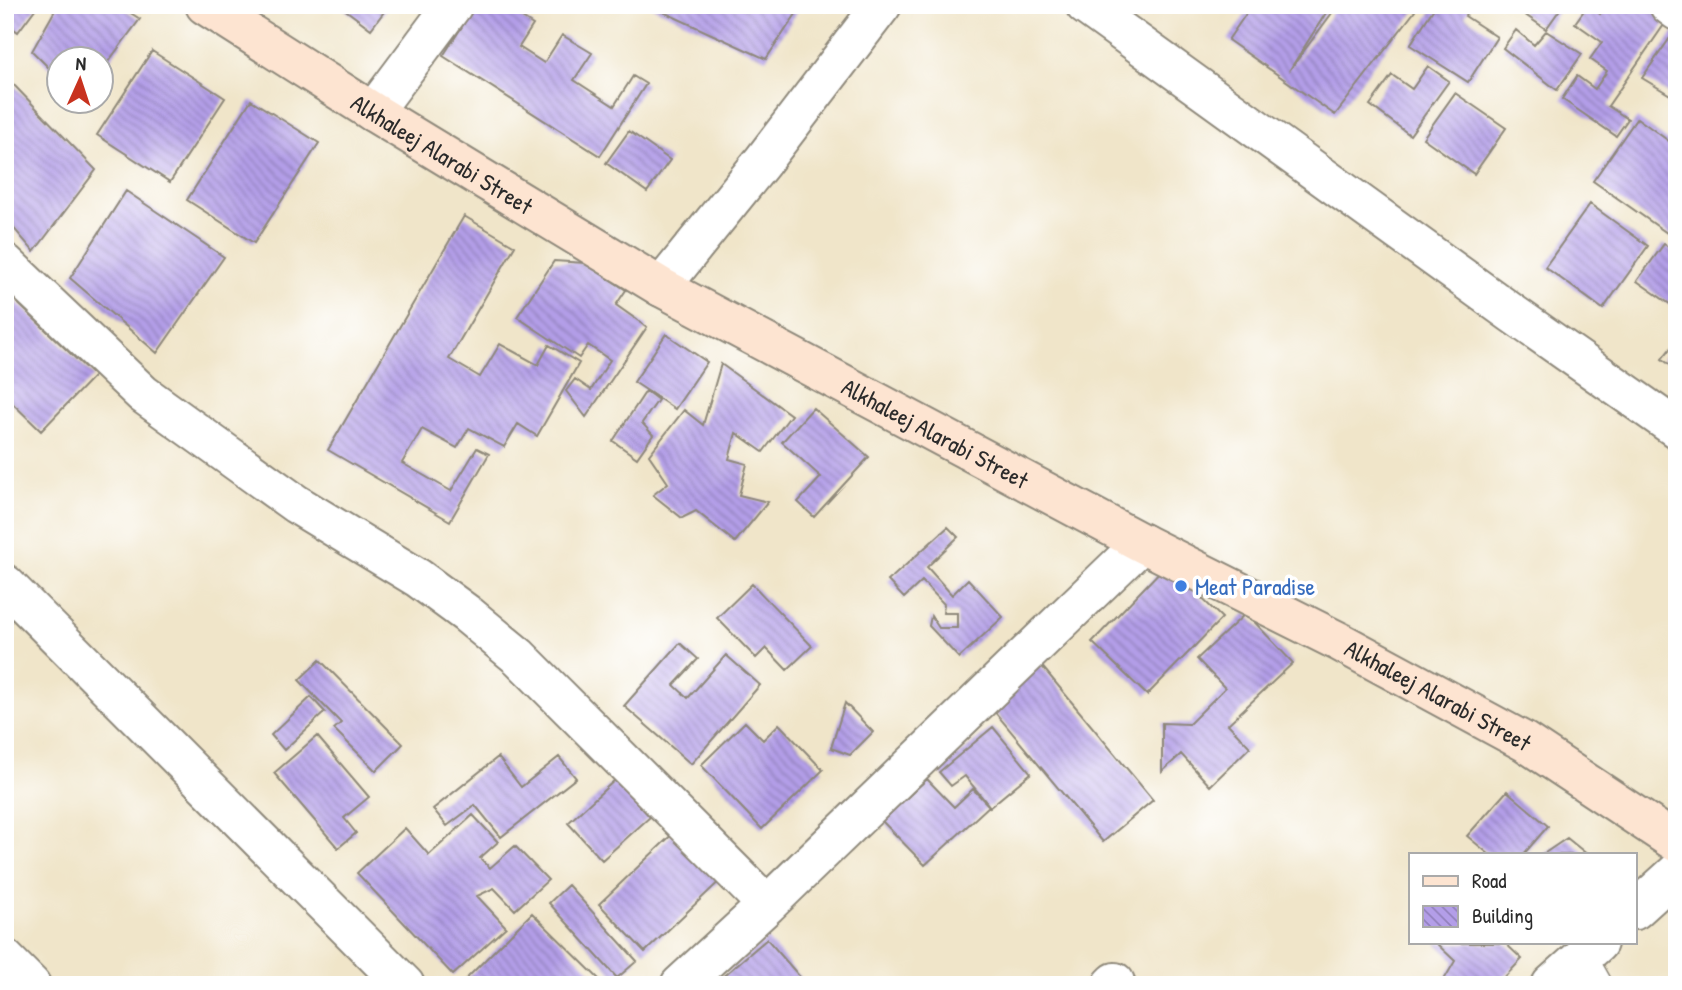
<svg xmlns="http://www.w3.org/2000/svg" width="1682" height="990" viewBox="0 0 1682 990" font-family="'Patrick Hand',sans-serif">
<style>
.building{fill:url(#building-back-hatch)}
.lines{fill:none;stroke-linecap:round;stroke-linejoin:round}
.service-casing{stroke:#8e887a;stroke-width:24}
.minor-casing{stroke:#8e887a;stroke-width:42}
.secondary-casing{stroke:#8e887a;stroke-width:42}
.service{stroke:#fff;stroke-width:21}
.minor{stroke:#fff;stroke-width:38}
.secondary{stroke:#fde4d1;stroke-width:38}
.shop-dot{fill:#3f7fe0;stroke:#fff;stroke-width:2.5}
.labels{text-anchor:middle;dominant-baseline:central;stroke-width:7;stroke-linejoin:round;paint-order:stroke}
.street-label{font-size:24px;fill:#2b2b2b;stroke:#fff}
.shop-label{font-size:24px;fill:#366cbe;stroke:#fff;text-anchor:start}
</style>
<defs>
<pattern id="building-back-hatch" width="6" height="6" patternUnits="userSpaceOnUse" patternTransform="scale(1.75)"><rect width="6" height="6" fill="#b39ee8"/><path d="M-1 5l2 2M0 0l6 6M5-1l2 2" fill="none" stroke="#9281bc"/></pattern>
</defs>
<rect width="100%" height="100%" fill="#fff"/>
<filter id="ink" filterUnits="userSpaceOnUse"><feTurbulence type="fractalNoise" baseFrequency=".0143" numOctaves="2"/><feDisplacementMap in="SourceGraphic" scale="14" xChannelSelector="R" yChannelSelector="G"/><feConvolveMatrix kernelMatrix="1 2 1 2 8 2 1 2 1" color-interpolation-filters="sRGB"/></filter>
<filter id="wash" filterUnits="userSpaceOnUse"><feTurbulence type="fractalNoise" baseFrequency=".00686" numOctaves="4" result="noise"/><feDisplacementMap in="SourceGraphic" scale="28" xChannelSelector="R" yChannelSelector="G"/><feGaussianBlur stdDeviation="1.57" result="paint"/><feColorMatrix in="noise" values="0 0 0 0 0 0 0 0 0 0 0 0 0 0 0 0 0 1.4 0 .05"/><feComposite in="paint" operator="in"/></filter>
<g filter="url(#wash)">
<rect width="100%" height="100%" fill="#f0e5c9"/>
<g id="blocks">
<path class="building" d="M 5,5 L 38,5 L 18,32 L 5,22 Z
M 58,5 L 118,5 L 140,19 L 102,70 L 102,60 L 60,60 L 60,79 L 32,51 Z
M 339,5 L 389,5 L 371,29 Z
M 476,5 L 502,5 L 533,25 L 519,47 L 544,63 L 562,35 L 592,53 L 574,80 L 614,106 L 633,76 L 646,84 L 600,156 L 443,56 Z
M 648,5 L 802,5 L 766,59 Z
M 1252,5 L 1331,5 L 1289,71 L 1338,5 L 1407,5 L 1415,11 L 1335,115 L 1228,40 Z
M 1436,5 L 1472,5 L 1465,16 L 1497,37 L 1468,82 L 1410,45 Z
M 1526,5 L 1563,5 L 1546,29 L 1521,12 Z
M 1588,5 L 1600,14 L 1606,5 L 1648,5 L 1668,19 L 1608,106 L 1628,119 L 1616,136 L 1562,99 L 1577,76 L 1595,89 L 1607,71 L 1590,59 L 1602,42 L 1575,23 Z
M 1677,28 L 1677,99 L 1642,78 Z
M 1516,30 L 1534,45 L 1546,31 L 1582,54 L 1557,90 L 1503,48 Z
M 152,51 L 225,98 L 170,182 L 97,135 Z
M 1428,66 L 1449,81 L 1410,135 L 1370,105 L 1392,75 L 1412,89 Z
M 11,82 L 96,170 L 34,252 L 5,218 L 5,90 Z
M 1455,93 L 1506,128 L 1474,174 L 1423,138 Z
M 251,100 L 319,143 L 254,243 L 187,200 Z
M 1637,118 L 1677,147 L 1677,240 L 1593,181 Z
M 629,131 L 670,160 L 647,192 L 606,163 Z
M 126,191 L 224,257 L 157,353 L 70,278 Z
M 1590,204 L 1648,246 L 1603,309 L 1545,267 Z
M 464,216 L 515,246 L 449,359 L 480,377 L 500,344 L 538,365 L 549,345 L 579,363 L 537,436 L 518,424 L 504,447 L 469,428 L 457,448 L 422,429 L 402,463 L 451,491 L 477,448 L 489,454 L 450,521 L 328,450 Z
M 1664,244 L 1677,253 L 1677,309 L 1637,281 Z
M 554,261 L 585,263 L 626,290 L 616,305 L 647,327 L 586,417 L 566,391 L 575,379 L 591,390 L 610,360 L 588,345 L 579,358 L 517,317 Z
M 5,291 L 94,376 L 41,431 L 5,396 Z
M 666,334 L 707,362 L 675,409 L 634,382 Z
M 1677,340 L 1677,370 L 1662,359 Z
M 721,364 L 791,415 L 763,452 L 736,433 L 729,459 L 747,464 L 739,495 L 768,502 L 735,542 L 696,511 L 682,518 L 653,495 L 668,483 L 649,455 L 684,410 L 703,425 Z
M 646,391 L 658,400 L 642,423 L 653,435 L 637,458 L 613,441 Z
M 813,408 L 869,457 L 814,517 L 798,502 L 821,477 L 782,442 Z
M 948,527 L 958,537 L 927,567 L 952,595 L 968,579 L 1003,617 L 959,658 L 929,626 L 931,616 L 939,628 L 957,628 L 957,613 L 943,613 L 944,604 L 922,581 L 904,598 L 888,581 Z
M 1167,564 L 1222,618 L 1147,695 L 1092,642 Z
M 752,584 L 812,646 L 787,670 L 766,648 L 756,658 L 717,618 Z
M 1246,613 L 1293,663 L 1228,724 L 1250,747 L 1210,786 L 1181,754 L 1162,772 L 1162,723 L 1189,724 L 1225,688 L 1197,659 Z
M 680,643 L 698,659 L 674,685 L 688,698 L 726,655 L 760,685 L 691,764 L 624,706 Z
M 320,660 L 403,744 L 376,771 L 334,729 L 341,723 L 299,680 Z
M 1040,664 L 1153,800 L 1103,842 L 989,705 Z
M 311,697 L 325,712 L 284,750 L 271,735 Z
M 845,703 L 873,732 L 850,755 L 831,748 Z
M 745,722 L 763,740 L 779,724 L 823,770 L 762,829 L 701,765 Z
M 993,727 L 1031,773 L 990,807 L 965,776 L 951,786 L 939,772 Z
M 317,736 L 369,797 L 344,818 L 356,833 L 338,848 L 274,773 Z
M 498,757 L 521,787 L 559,757 L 576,778 L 501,837 L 475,805 L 447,826 L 433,809 Z
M 616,779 L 650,817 L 602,860 L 568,823 Z
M 927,779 L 954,807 L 973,789 L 989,806 L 925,865 L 882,821 Z
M 1507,791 L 1548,826 L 1523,855 L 1490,855 L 1467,836 Z
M 473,815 L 498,842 L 480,858 L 490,868 L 515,846 L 548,880 L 515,910 L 494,888 L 477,896 L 506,927 L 453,975 L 357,873 L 405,828 L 429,855 Z
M 682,825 L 728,873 L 645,952 L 599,904 Z
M 1567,838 L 1588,855 L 1542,855 Z
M 568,885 L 637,961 L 617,978 L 549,903 Z
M 532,913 L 605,985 L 472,985 L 466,979 Z
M 767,939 L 807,985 L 713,985 Z
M 1436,943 L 1505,943 L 1522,959 L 1497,985 L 1441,985 L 1455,961 Z"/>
</g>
</g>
<g filter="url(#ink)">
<use href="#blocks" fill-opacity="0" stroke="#8e887a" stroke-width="2"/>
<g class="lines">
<defs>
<path id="service" d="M 1585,955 L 1602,985"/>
<path id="minor" d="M 1085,5 L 1513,314 L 1677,429
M 1669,5 L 1677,11
M 373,112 L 453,5
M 5,263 L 143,394 L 296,504 L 418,578 L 467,614 L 519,657 L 767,905
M 661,287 L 762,162 L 882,5
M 5,584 L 405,985
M 1635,910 L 1677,872
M 5,959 L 31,985
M 680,985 L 767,905 L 1142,543
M 1112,985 L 1115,982
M 1551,985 L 1598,943"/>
<g id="secondary">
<path id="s1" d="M 205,5 L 373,112 L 661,287 L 1142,543 L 1340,642 L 1525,742 L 1677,843"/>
</g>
</defs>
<use href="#service" class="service-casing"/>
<use href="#minor" class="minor-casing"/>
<use href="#secondary" class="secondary-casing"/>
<use href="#service" class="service"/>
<use href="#minor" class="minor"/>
<use href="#secondary" class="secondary"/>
</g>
</g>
<circle class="shop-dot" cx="1181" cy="586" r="7"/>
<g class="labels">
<g class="street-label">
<text stroke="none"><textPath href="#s1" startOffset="280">Alkhaleej Alarabi Street</textPath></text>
<text stroke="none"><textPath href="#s1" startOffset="847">Alkhaleej Alarabi Street</textPath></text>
<text stroke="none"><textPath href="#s1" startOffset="1414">Alkhaleej Alarabi Street</textPath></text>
</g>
<g class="shop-label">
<text x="1195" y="586">Meat Paradise</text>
</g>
</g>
<rect width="1682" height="990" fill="none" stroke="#fff" stroke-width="28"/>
<rect x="1409" y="853" width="228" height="91" fill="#ffffff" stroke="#aaaaaa" stroke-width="2"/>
<rect x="1423" y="876" width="35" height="10" fill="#fde4d1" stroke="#aaaaaa" stroke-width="2"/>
<text x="1472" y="888" font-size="21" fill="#2b2b2b">Road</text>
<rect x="1423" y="906" width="35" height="21" fill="url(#building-back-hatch)" stroke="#aaaaaa" stroke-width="2"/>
<text x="1472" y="923" font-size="21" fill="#2b2b2b">Building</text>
<g transform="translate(80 80) rotate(3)"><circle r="33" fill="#ffffff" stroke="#aaaaaa" stroke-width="2"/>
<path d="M0-5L12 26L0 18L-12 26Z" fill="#c8321e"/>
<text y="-10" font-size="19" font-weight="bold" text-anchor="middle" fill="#2b2b2b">N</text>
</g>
</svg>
